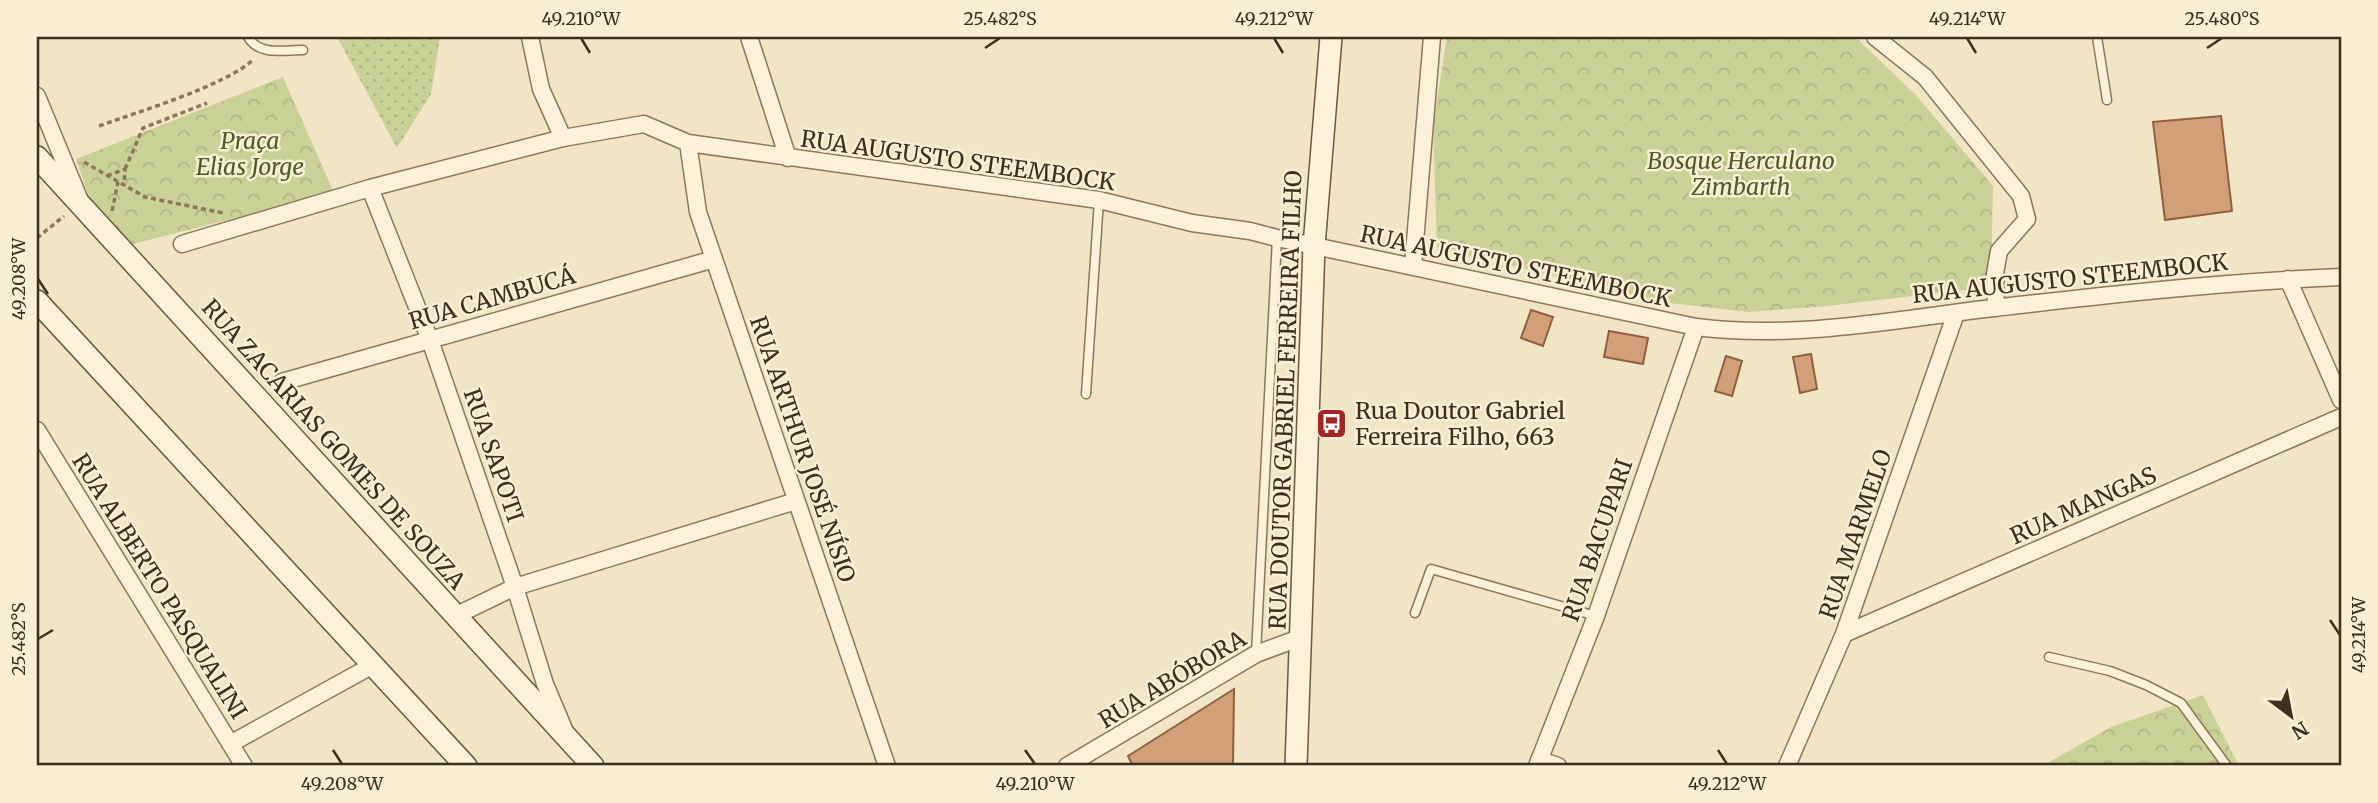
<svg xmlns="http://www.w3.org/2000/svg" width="2378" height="803" viewBox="0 0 2378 803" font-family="Merriweather,serif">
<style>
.grass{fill:url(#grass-dots)}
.forest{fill:url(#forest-crowns)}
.building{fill:#d39f78;stroke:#905f3d;stroke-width:2}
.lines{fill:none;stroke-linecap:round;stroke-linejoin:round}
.service-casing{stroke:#8f7659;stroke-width:11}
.minor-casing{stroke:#8f7659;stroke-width:19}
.secondary-casing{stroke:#71573c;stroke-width:24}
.path{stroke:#8f7659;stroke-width:3.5;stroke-dasharray:5 3.5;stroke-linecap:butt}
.service{stroke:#fbf2d9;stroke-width:8}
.minor{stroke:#fbf2d9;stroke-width:16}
.secondary{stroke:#fbf2d9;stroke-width:21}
.ticks{fill:none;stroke:#3e2e1e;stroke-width:2.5}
.labels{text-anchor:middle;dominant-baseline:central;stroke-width:5;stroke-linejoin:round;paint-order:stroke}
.park-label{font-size:23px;font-style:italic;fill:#4d5c23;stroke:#f8efd5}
.street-label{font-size:23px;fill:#3e2e1e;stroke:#f8efd5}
.poi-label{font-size:23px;fill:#3e2e1e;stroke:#f8efd5;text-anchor:start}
.neatline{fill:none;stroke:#3e2e1e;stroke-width:2.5}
.ticks-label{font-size:18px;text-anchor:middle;fill:#3e2e1e}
</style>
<defs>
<pattern id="grass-dots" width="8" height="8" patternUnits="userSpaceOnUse" patternTransform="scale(1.75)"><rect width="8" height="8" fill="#cad197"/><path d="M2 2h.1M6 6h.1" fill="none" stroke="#afb482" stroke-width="1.8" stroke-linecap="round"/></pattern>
<pattern id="forest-crowns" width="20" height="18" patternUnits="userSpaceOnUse" patternTransform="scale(1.75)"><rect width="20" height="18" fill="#cad197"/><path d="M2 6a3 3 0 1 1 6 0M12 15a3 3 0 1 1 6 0" fill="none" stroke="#afb482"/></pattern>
</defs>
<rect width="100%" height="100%" fill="#f2e5c5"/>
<path class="grass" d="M 337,37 L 440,37 L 431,94 L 397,148 Z"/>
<path class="forest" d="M 1447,37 L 1855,37 L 1915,94 L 1993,186 L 1991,287 L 1827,306 L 1749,312 L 1669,303 L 1437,248 L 1433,126 Z
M 283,77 L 334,193 L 133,244 L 92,205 L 76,159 Z
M 2203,695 L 2239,766 L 2042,766 L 2111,727 Z"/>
<path class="building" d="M 2221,116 L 2232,211 L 2165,220 L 2153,122 Z
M 1531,310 L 1553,317 L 1543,346 L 1521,338 Z
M 1609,331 L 1648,338 L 1643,364 L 1604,357 Z
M 1811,354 L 1817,389 L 1800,393 L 1793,357 Z
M 1726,356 L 1742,361 L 1732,396 L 1715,391 Z
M 1234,689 L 1233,766 L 1133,766 L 1128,756 Z"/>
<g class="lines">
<defs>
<path id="service" d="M 248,37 C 259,56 284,50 303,50
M 2097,37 L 2107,100
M 1086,394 L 1099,200
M 1415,613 L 1431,569 L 1596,616
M 1256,654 L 1277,238
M 2049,657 L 2110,671 L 2146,685 L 2181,703 L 2227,766"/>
<path id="minor" d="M 530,37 L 541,89 L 563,138
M 749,37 L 788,158
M 1875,37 L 1925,77 L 2021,196 L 2027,219 L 1999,251 L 1995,274 L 1996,308
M 37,96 L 79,198
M 688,143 L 698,212 L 887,766
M 370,188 L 430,340 L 515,587 L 545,684 L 564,729
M 182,244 L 370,188 L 563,138 L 644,124 L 688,143 L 1099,200 L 1192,223 L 1250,231 L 1277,238 L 1696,327 C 1789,339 1883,322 1976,310 C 2097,296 2219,282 2341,277
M 1413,266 L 1432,37
M 2288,279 L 2341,400
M 282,382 L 714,259
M 37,430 L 244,766
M 455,616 L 515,587 L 796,501
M 1844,634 L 2341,417
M 230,744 L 373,665
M 1539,760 L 1558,766
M 1067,766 L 1256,654 L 1302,637
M 1537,766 L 1596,616 L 1696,327
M 1787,766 L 1844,634 L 1956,313"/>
<path id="secondary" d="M 37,157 L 593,766
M 37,301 L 466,766
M 1296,766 L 1314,246 L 1331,37"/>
</defs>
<use href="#service" class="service-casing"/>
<use href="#minor" class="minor-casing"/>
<use href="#secondary" class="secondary-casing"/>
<path class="path" d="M 99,126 C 140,111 225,86 254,59
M 84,162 L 145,197 L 223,213
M 125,169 L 143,128 L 207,103
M 107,176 L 125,169 L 124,186
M 112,211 L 118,182
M 37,238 L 64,216"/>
<use href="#service" class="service"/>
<use href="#minor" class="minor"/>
<use href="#secondary" class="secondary"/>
</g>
<path class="ticks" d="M 581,38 L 590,53M 1274,38 L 1283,53M 1967,38 L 1976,53M 985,48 L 1000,38M 2207,48 L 2222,38M 38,279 L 48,294M 2330,620 L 2340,635M 38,639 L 53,630M 333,750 L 342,764M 1025,750 L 1035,764M 1718,750 L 1727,764"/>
<defs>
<symbol id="bus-square" viewBox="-11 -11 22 22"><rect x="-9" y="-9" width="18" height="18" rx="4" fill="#a32524" stroke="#f8efd5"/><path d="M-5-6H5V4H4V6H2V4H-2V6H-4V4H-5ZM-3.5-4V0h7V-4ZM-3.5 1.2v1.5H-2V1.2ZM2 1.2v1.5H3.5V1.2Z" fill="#fff"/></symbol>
</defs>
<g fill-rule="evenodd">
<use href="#bus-square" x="1314" y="406" width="35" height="35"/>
</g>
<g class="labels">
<g class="park-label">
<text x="250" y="140">Praça<tspan x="250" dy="26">Elias Jorge</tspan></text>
<text x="1741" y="160">Bosque Herculano<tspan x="1741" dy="26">Zimbarth</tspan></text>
</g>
<g class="street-label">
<text transform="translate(958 160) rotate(8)">RUA AUGUSTO STEEMBOCK</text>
<text transform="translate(1516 266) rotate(12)">RUA AUGUSTO STEEMBOCK</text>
<text transform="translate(2070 278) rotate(-6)">RUA AUGUSTO STEEMBOCK</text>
<text transform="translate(492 298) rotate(-16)">RUA CAMBUCÁ</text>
<text transform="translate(1285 400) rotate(-88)">RUA DOUTOR GABRIEL FERREIRA FILHO</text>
<text transform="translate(334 444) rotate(48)">RUA ZACARIAS GOMES DE SOUZA</text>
<text transform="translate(803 449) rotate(71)">RUA ARTHUR JOSÉ NÍSIO</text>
<text transform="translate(494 455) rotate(71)">RUA SAPOTI</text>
<text transform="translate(2083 505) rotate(-24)">RUA MANGAS</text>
<text transform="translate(1855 534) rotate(-71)">RUA MARMELO</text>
<text transform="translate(1597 540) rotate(-71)">RUA BACUPARI</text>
<text transform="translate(160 586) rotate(58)">RUA ALBERTO PASQUALINI</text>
<text transform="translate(1172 679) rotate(-31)">RUA ABÓBORA</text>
</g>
<g class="poi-label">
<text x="1355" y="410">Rua Doutor Gabriel<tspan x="1355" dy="26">Ferreira Filho, 663</tspan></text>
</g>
</g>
<rect width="2378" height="803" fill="none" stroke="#f8efd5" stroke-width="77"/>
<g transform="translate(2291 716) rotate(148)" stroke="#f8efd5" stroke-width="5" paint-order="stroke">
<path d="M0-5L12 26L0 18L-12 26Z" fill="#3e2e1e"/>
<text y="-10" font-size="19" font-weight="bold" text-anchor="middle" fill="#3e2e1e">N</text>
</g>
<rect x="38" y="38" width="2302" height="726" class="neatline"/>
<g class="ticks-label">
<text x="581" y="25">49.210°W</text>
<text x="1000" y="25">25.482°S</text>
<text x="1274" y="25">49.212°W</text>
<text x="1967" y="25">49.214°W</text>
<text x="2222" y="25">25.480°S</text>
<text transform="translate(19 279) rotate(-90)" y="6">49.208°W</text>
<text transform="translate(2359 635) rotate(-90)" y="6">49.214°W</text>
<text transform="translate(19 639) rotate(-90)" y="6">25.482°S</text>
<text x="342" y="790">49.208°W</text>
<text x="1035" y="790">49.210°W</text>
<text x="1727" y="790">49.212°W</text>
</g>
</svg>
